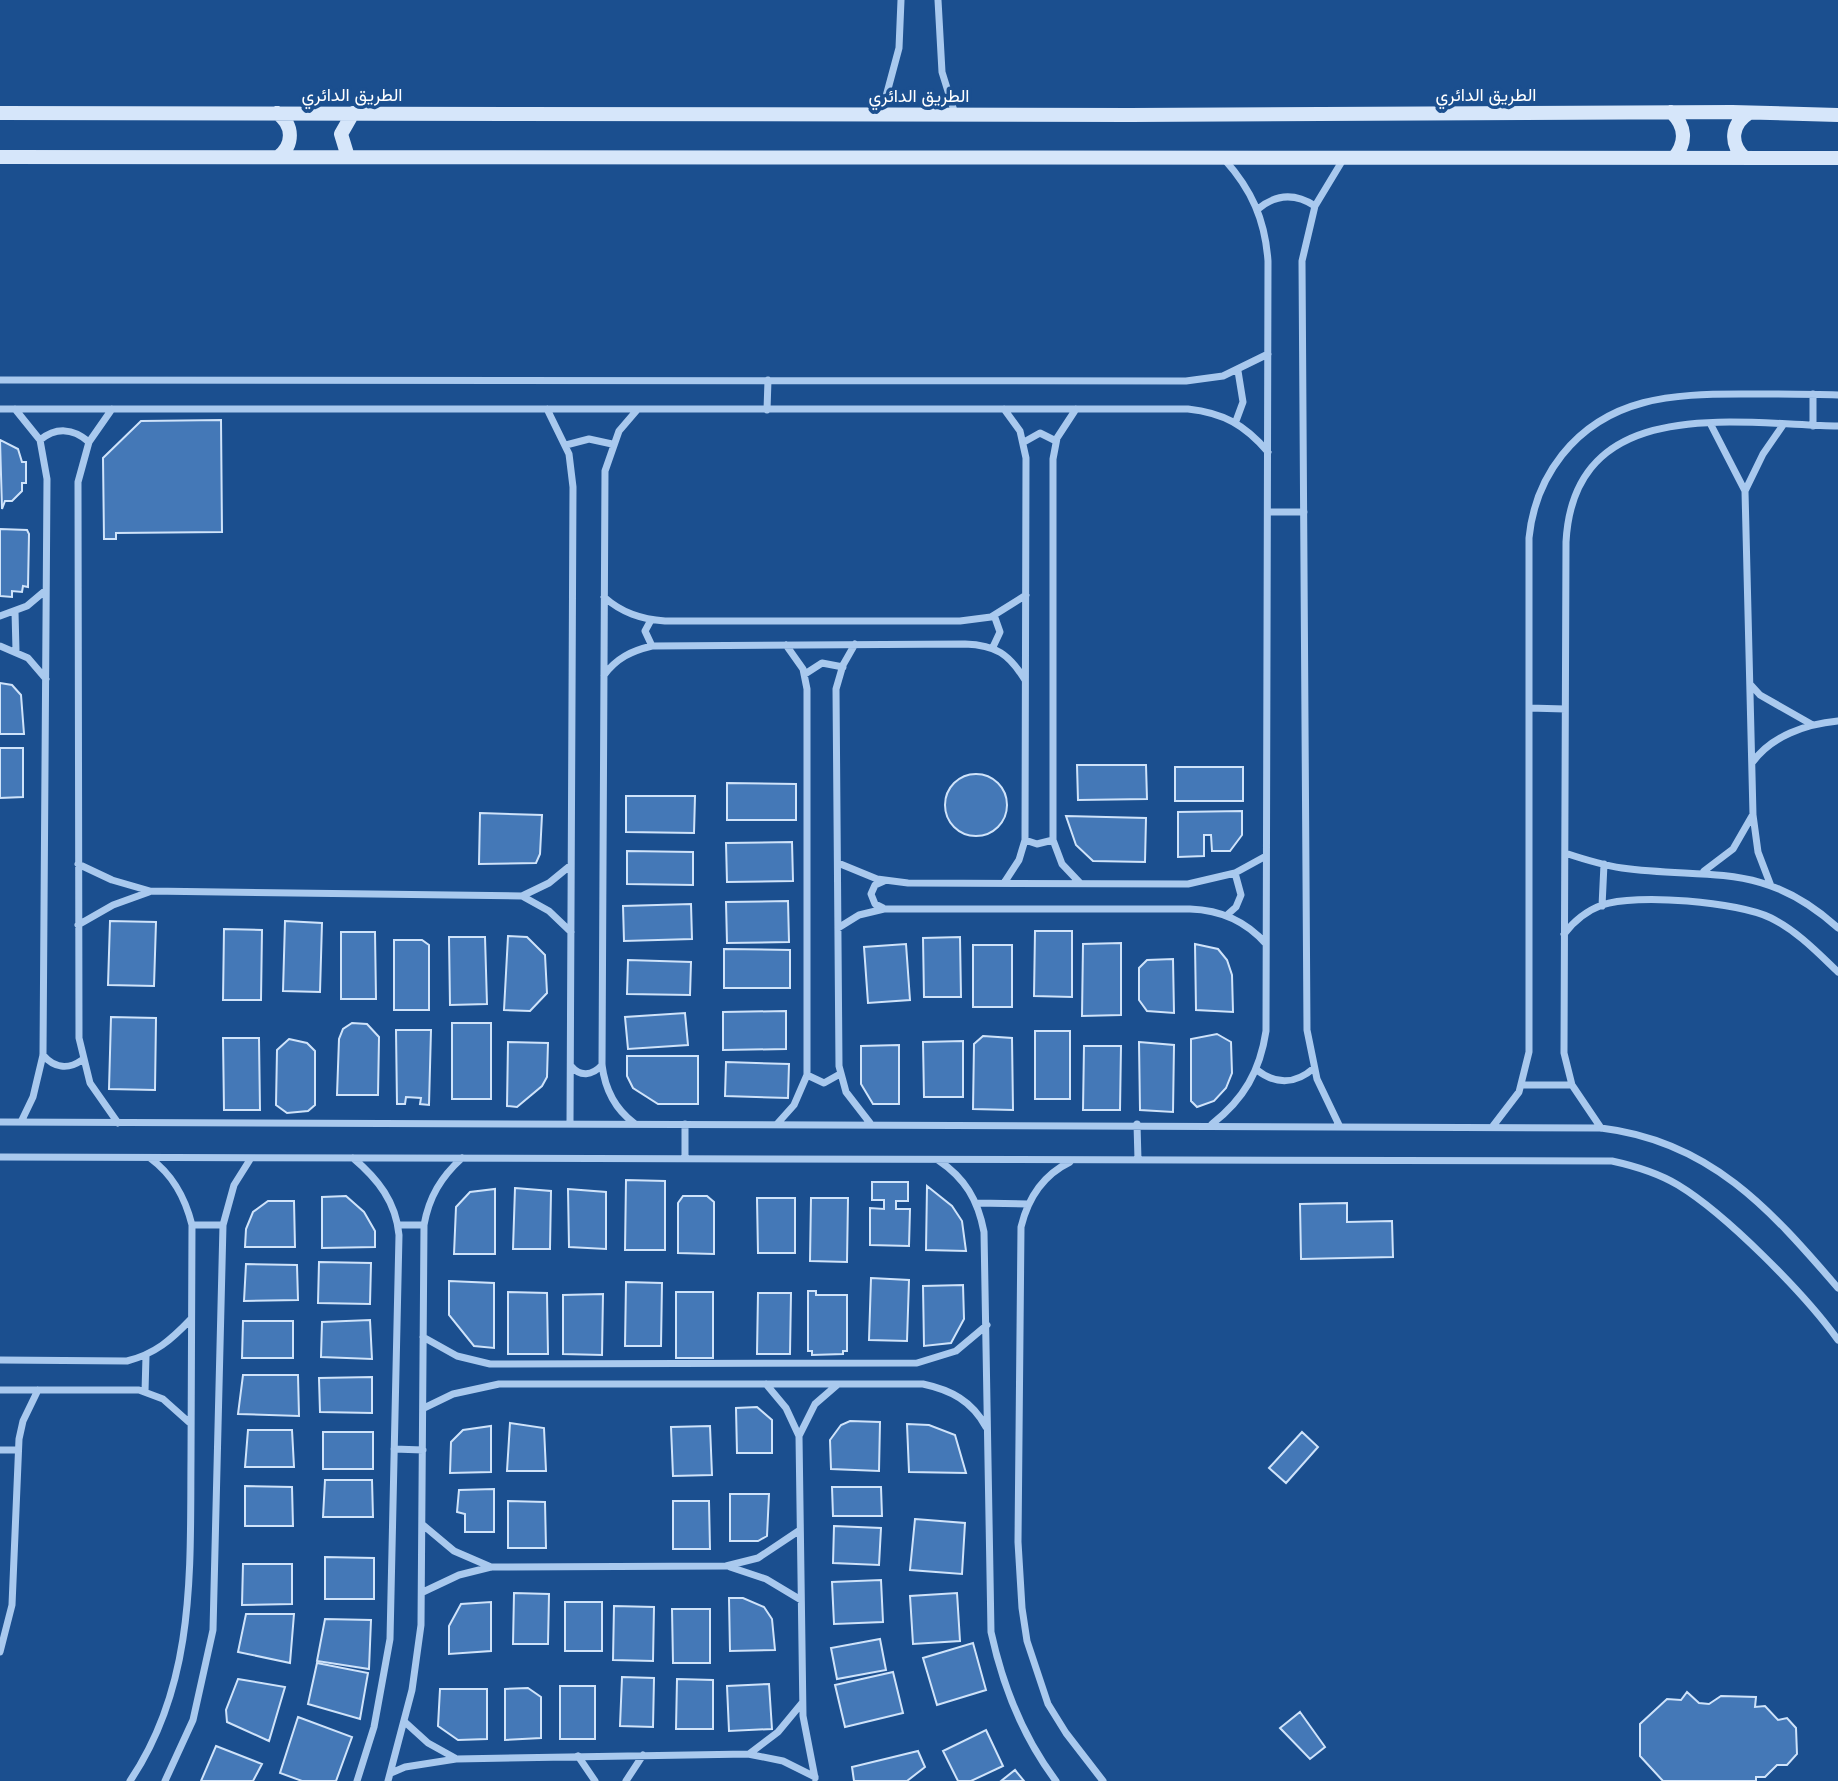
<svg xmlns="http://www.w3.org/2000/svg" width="1838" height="1781" viewBox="0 0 1838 1781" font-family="Poppins,Vazirmatn,sans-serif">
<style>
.building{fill:#4478b7;stroke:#cfe3fa;stroke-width:2}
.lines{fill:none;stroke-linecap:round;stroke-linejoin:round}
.minor{stroke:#a9c9ee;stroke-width:7}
.secondary{stroke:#d6e6fa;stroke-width:14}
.labels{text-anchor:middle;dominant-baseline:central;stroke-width:7;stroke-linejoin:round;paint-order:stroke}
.street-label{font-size:18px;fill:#fff;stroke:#1b4f8f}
</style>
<rect width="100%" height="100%" fill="#1b4f8f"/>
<path class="building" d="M 221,420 L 222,532 L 116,533 L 116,539 L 104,539 L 103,458 L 141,421 Z
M 0,440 L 18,449 L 22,462 L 26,462 L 26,483 L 22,483 L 22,491 L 12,501 L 5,501 L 2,509 Z
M 0,529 L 27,530 L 29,534 L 28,587 L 23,586 L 22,592 L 12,591 L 12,597 L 0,596 Z
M 0,683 L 12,685 L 21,695 L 24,734 L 0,734 Z
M 0,748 L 23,748 L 23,797 L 0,798 Z
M 1077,765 L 1146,765 L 1147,799 L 1078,800 Z
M 1175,767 L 1243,767 L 1243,801 L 1175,801 Z
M945 805a31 31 0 1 1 62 0a31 31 0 1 1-62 0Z
M 727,783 L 796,784 L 796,820 L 727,820 Z
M 626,796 L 695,796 L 694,833 L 626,832 Z
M 1242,811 L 1242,835 L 1230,851 L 1212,851 L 1211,835 L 1204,835 L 1204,856 L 1178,857 L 1178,812 Z
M 480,813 L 542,815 L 540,854 L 536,863 L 479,864 Z
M 1066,816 L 1146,818 L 1145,862 L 1093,861 L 1076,845 Z
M 792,842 L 793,881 L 727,882 L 726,843 Z
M 627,851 L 693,852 L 693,885 L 627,884 Z
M 788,901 L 789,942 L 727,943 L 726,902 Z
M 691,904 L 692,939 L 624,941 L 623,906 Z
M 110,921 L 156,922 L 154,986 L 108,985 Z
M 285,921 L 322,923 L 320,992 L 283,991 Z
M 224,929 L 262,930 L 261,1000 L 223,1000 Z
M 1035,931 L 1072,931 L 1072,997 L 1034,996 Z
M 341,932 L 375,932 L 376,999 L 341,999 Z
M 508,936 L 527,937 L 545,955 L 547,993 L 530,1011 L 504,1010 Z
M 449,937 L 485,937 L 487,1004 L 450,1005 Z
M 960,937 L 961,997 L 924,997 L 923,938 Z
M 394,940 L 422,940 L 429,945 L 429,1010 L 394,1010 Z
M 1121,943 L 1121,1015 L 1082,1016 L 1083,944 Z
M 906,944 L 910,1000 L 868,1003 L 864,947 Z
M 1195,944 L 1218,949 L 1227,960 L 1232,975 L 1233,1012 L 1196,1010 Z
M 973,945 L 1012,945 L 1012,1007 L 973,1007 Z
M 724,949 L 790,950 L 790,988 L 724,988 Z
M 1173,959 L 1174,1013 L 1147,1011 L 1139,1000 L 1139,968 L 1147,960 Z
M 628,960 L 691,962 L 690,995 L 627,994 Z
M 786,1011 L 786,1049 L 723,1050 L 723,1012 Z
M 685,1013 L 688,1045 L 628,1049 L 625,1017 Z
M 111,1017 L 156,1018 L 155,1090 L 109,1089 Z
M 352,1023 L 367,1024 L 379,1037 L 378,1095 L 337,1095 L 339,1039 L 343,1029 Z
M 452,1023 L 491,1023 L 491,1099 L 452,1099 Z
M 396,1030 L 431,1030 L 429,1105 L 420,1104 L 421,1098 L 406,1097 L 405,1104 L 397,1104 Z
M 1035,1031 L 1070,1031 L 1070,1099 L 1035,1099 Z
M 1217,1034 L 1231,1042 L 1232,1073 L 1226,1088 L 1214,1101 L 1197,1107 L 1191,1101 L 1191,1039 Z
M 983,1036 L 1012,1038 L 1013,1110 L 973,1109 L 974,1044 Z
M 223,1038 L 259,1038 L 260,1110 L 224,1110 Z
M 289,1039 L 307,1043 L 315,1051 L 315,1105 L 308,1111 L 287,1113 L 276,1105 L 277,1050 Z
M 963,1041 L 963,1097 L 924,1097 L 923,1042 Z
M 508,1042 L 548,1043 L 547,1077 L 542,1086 L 517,1107 L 507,1106 Z
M 1139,1042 L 1174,1045 L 1173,1112 L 1140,1110 Z
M 899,1045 L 899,1104 L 873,1104 L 861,1084 L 861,1046 Z
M 1084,1046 L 1121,1046 L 1120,1110 L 1083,1110 Z
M 627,1056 L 698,1056 L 698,1104 L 658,1104 L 633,1088 L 627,1076 Z
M 726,1062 L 789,1064 L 788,1098 L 725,1096 Z
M 626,1180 L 665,1181 L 665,1250 L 625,1250 Z
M 872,1182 L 908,1182 L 908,1201 L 896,1201 L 896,1209 L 910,1209 L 909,1246 L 870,1245 L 870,1208 L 884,1209 L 884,1200 L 872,1200 Z
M 927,1186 L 952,1206 L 962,1221 L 966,1251 L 926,1250 Z
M 515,1188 L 551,1191 L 550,1249 L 513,1249 Z
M 495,1189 L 495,1254 L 454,1254 L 456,1207 L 470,1192 Z
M 568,1189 L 606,1192 L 606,1249 L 569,1247 Z
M 346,1196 L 364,1212 L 375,1231 L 375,1247 L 322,1248 L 322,1197 Z
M 683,1196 L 707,1196 L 714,1202 L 714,1254 L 678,1253 L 678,1203 Z
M 757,1198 L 795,1198 L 795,1253 L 758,1253 Z
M 811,1198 L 848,1198 L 847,1262 L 810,1261 Z
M 268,1201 L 294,1201 L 295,1247 L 245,1247 L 246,1229 L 253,1212 Z
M 1347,1203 L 1347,1222 L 1392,1221 L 1393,1257 L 1301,1259 L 1300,1204 Z
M 319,1262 L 371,1263 L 370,1304 L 318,1303 Z
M 246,1264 L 297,1265 L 298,1300 L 244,1301 Z
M 871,1278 L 909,1280 L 907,1341 L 869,1340 Z
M 449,1281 L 494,1283 L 494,1348 L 474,1346 L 449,1315 Z
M 626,1282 L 662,1283 L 661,1346 L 625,1346 Z
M 963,1285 L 964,1319 L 951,1343 L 924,1346 L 923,1286 Z
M 808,1291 L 816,1291 L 816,1295 L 847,1295 L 847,1351 L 843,1351 L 843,1354 L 812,1355 L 812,1351 L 808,1351 Z
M 508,1292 L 547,1293 L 548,1354 L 508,1354 Z
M 676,1292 L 713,1292 L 713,1358 L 676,1358 Z
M 758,1293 L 791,1293 L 790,1354 L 757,1354 Z
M 603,1294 L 602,1355 L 563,1354 L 563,1295 Z
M 370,1320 L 372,1359 L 321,1357 L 322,1322 Z
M 243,1321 L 293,1321 L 293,1358 L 242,1358 Z
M 243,1375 L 298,1375 L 299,1416 L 238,1414 Z
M 372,1377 L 372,1413 L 320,1412 L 319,1378 Z
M 757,1407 L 772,1420 L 772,1453 L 737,1453 L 736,1408 Z
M 850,1421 L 880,1422 L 879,1471 L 831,1469 L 830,1440 L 841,1425 Z
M 510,1423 L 544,1428 L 546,1471 L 507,1471 Z
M 907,1424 L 929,1425 L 955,1435 L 966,1473 L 909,1472 Z
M 491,1426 L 491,1472 L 450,1473 L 451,1442 L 463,1430 Z
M 710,1426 L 712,1475 L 673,1476 L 671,1427 Z
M 248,1430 L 292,1430 L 294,1467 L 245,1467 Z
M 323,1432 L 373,1432 L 373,1469 L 323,1469 Z
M 1302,1432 L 1318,1447 L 1286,1483 L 1269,1468 Z
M 325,1480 L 372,1480 L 373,1517 L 323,1517 Z
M 245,1486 L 292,1487 L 293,1526 L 245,1526 Z
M 832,1487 L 881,1487 L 882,1516 L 833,1516 Z
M 494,1489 L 494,1532 L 465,1532 L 465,1514 L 457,1512 L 459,1490 Z
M 730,1494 L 769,1494 L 767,1536 L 758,1541 L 730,1541 Z
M 508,1501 L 545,1502 L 546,1548 L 508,1548 Z
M 673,1501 L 709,1501 L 710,1549 L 673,1549 Z
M 915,1519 L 965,1523 L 962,1574 L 910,1570 Z
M 834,1526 L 881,1528 L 879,1565 L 833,1563 Z
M 325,1557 L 374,1558 L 374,1599 L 325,1599 Z
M 243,1564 L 292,1564 L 292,1604 L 242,1605 Z
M 881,1580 L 883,1622 L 834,1624 L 832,1582 Z
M 514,1593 L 549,1594 L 548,1644 L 513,1644 Z
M 957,1593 L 960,1641 L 913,1644 L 910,1596 Z
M 729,1598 L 743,1598 L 764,1607 L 772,1619 L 775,1650 L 730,1651 Z
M 491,1602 L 491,1651 L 449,1654 L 449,1626 L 461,1604 Z
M 565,1602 L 602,1602 L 602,1651 L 565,1651 Z
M 614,1606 L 654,1607 L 653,1661 L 613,1660 Z
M 672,1609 L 710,1609 L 710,1663 L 673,1663 Z
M 246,1614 L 294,1614 L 290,1663 L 238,1652 Z
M 325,1619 L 371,1620 L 369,1669 L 317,1661 Z
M 880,1639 L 886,1670 L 837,1679 L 831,1648 Z
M 973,1643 L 986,1690 L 937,1705 L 923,1658 Z
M 317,1663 L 368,1673 L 360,1719 L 308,1704 Z
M 893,1672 L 903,1713 L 845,1727 L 835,1685 Z
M 622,1677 L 654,1678 L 653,1727 L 620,1726 Z
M 238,1679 L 285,1687 L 269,1741 L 227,1722 L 226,1710 Z
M 677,1679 L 713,1680 L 713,1729 L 676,1729 Z
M 769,1684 L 772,1729 L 729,1731 L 727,1686 Z
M 560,1686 L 595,1686 L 595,1739 L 560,1739 Z
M 528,1688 L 541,1697 L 541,1738 L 505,1740 L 505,1689 Z
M 440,1689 L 487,1689 L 487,1739 L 458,1740 L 438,1726 Z
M 1687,1692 L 1699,1703 L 1709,1704 L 1721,1696 L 1756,1697 L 1755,1707 L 1765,1706 L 1778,1720 L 1787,1718 L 1796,1728 L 1797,1754 L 1787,1765 L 1777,1765 L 1765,1777 L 1756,1777 L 1756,1781 L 1663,1781 L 1640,1756 L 1640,1724 L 1667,1699 L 1681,1700 Z
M 1300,1712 L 1325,1747 L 1310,1759 L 1280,1728 Z
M 298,1717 L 352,1737 L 336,1781 L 302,1781 L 280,1773 Z
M 986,1730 L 1003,1766 L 971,1781 L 958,1781 L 943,1751 Z
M 216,1746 L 262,1764 L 253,1781 L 201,1781 Z
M 918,1751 L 925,1767 L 907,1781 L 854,1781 L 852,1767 Z
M 1015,1770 L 1024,1781 L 1001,1781 Z"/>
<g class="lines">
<path class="minor" d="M 938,0 L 942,72 L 955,114
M 881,115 L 899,48 L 901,0
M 1258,209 C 1276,194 1295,193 1315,206
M 0,380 L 1186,381 L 1223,376 L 1268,354
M 1813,394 L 1813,426
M 0,409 L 1188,409 C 1224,413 1245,425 1268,452
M 15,409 L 40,440 L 47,479 L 43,1055 L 33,1097 L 21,1122
M 112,409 L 89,442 L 78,482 L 79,1038 L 90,1083 L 118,1123
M 547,409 L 569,454 L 573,487 L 570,1124
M 1004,409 L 1020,431 L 1026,458 L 1025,840 L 1019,860 L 1004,883
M 1076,409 L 1057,438 L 1053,459 L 1053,840 L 1062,864 L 1080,883
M 767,410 L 768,380
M 1236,421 L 1243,402 L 1238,371
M 1710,423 L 1745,491 L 1753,815 L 1758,852 L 1771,886
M 40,440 C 56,427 73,428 89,442
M 1024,442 L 1040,433 L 1056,441
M 566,445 L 589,439 L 612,444
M 1745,491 L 1763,454 L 1783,425
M 1268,512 L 1304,512
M 604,597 C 622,613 641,619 665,621 L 960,621 L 991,617 L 1026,595
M 15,611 L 16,651
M 0,616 L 27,606 L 46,590
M 651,620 L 645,631 L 652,646
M 855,644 L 843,665 L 836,689 L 839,1066 L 846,1092 L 870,1123
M 0,646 L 28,658 L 46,679
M 993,647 L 1000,632 L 994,615
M 805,674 L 822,663 L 843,667
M 604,675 C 617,658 631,651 652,646 L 965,644 C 996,645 1009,654 1025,680
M 1750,684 L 1760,695 L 1811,724
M 1529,708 L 1565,709
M 1752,763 C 1771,736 1806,724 1838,721
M 1025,840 L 1037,844 L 1053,840
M 1565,853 C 1583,859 1602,865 1622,868 C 1710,880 1763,860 1838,928
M 838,863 L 877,879 L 908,883 L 1188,884 L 1235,873 L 1266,856
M 78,864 L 112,880 L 150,891 L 522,896 L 549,883 L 571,865
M 1704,871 L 1733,849 L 1752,816
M 522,896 L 549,911 L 571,932
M 1602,906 L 1604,864
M 883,908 L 875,904 L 871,894 L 875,885 L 884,881
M 1227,915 L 1236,907 L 1241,895 L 1235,873
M 78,925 L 113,905 L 149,892
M 838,928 L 859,915 L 884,909 L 1190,909 C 1221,910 1246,921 1266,944
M 1564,934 C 1574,921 1586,911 1602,905 C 1636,893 1739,902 1771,918 C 1797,931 1817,952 1838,972
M 43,1055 C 54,1068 68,1070 82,1060
M 571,1066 C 580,1077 592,1076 602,1065
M 1257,1070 C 1276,1085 1296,1084 1314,1068
M 807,1075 L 824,1083 L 840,1074
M 1521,1085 L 1572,1085
M 0,1122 L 1601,1128 C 1710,1141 1770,1209 1838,1288
M 634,1123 C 615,1109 605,1089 602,1065 L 605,471 L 619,431 L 637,410
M 685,1124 L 685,1159
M 777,1124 L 794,1105 L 807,1075 L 807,689 L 803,669 L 786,645
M 1137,1124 L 1138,1160
M 1212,1124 C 1244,1099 1260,1071 1266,1031 L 1268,261 C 1265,220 1252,190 1224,159
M 1339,1125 L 1317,1079 L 1307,1030 L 1302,261 L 1315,206 L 1344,158
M 1493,1126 L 1519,1092 L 1529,1052 L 1529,538 C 1532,508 1543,479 1562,455 C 1608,397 1673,394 1741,394 C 1774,394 1806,394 1838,395
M 1601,1128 L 1572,1085 L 1564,1053 L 1566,542 C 1574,393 1735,424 1838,426
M 0,1157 L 1612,1161 C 1635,1166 1658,1173 1678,1185 C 1726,1214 1805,1294 1838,1340
M 353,1158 C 378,1179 396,1202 399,1235 L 390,1639 L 374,1727 L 357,1781
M 938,1160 C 965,1178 978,1200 984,1232 L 991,1632 C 1003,1687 1022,1736 1056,1781
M 1070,1162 C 1043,1175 1028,1198 1021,1227 L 1018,1542 L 1022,1608 L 1027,1641 L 1048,1704 L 1066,1733 L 1103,1781
M 977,1203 L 1028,1204
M 192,1225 L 223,1225
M 398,1225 L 424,1225
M 423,1337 L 457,1356 L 490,1364 L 917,1363 L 956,1351 L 987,1325
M 0,1360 L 127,1361 C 155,1354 171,1340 191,1319
M 766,1384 L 786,1408 L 799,1436
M 0,1390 L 139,1390 L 163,1399 L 191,1424
M 145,1392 L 146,1356
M 424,1408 L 453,1394 L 499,1384 L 923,1384 C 951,1390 972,1401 986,1427
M 394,1449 L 423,1450
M 0,1450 L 18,1450
M 423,1525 L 454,1551 L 491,1567
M 730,1567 L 766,1579 L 801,1600
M 423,1592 L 459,1575 L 491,1567 L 726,1566 L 758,1558 L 800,1530
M 0,1652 L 12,1605 L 19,1439 L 23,1421 L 38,1390
M 406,1723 L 428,1743 L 455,1758
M 749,1754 L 778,1732 L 802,1703
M 578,1756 L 595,1781
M 391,1773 L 405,1767 L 456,1759 L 748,1754 L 783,1761 L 815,1777
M 815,1778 L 803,1716 L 799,1436 L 815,1404 L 837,1385
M 130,1781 C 196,1683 190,1571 191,1458 C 191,1381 191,1303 192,1225 C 185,1197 173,1175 150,1158
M 165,1781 L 193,1720 L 213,1630 L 223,1225 L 234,1185 L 251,1158
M 388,1781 L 412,1690 L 421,1625 L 424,1225 C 429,1197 441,1177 462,1158
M 626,1781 L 643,1755"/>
<path class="secondary" d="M 1671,112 C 1686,126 1687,142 1674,158
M 0,113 L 1130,115 L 1732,112 L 1838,115
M 277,113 C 294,125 294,145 278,157
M 0,157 L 1838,158
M 348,157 L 341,134 L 353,113
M 1745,158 C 1729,144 1731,124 1749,113"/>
</g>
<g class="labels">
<g class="street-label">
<text x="352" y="94">الطريق الدائري</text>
<text x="1486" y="94">الطريق الدائري</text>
<text x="919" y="95">الطريق الدائري</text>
</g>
</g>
</svg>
